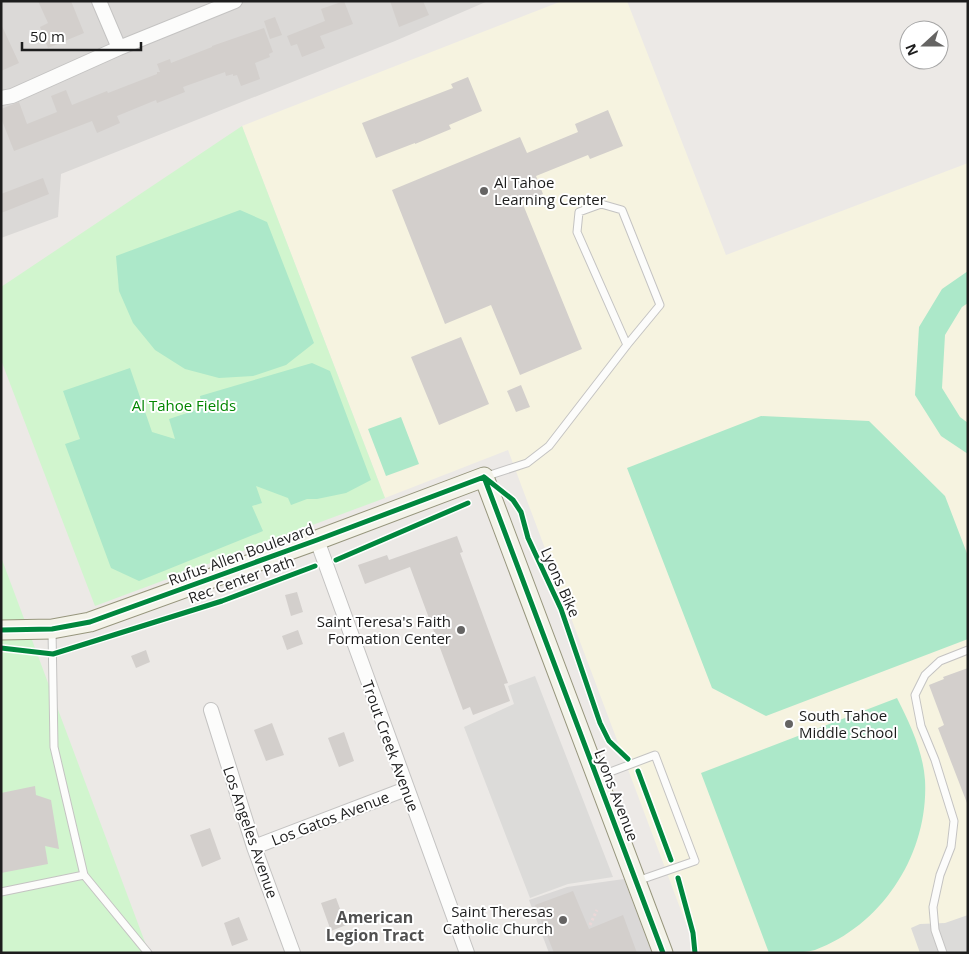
<svg xmlns="http://www.w3.org/2000/svg" width="969" height="954" viewBox="0 0 969 954" font-family="'Open Sans',sans-serif">
<style>
.residential{fill:#dbd9d7}
.education{fill:#f6f3e0}
.religious{fill:#dad8d7}
.park{fill:#d1f5ce}
.pitch{fill:#ace8c9}
.parking{fill:#dcdbd9}
.building{fill:#d3cfcc}
.lines{fill:none;stroke-linecap:round;stroke-linejoin:round}
.lane-casing{stroke:#c4c3c2;stroke-width:9}
.street-casing{stroke:#c4c3c2;stroke-width:16}
.secondary-casing{stroke:#97967d;stroke-width:21}
.path{stroke:#ebd8d8;stroke-width:3;stroke-dasharray:2.5 2.5;stroke-linecap:butt}
.lane{stroke:#fcfcfb;stroke-width:7}
.street{stroke:#fcfcfb;stroke-width:14}
.secondary{stroke:#f4f3e9;stroke-width:19}
.cycleway-casing{stroke:#fff;stroke-width:8}
.cycleway{stroke:#00873e;stroke-width:5}
.poi-dot{fill:#656463;stroke:#fff;stroke-width:2}
.labels{text-anchor:middle;dominant-baseline:central;stroke-width:4;stroke-linejoin:round;paint-order:stroke}
.poi-label{font-size:15px;fill:#1d1d1d;stroke:#fff;text-anchor:start}
.park-label{font-size:15px;fill:#028601;stroke:#fff}
.street-label{font-size:15px;fill:#1d1d1d;stroke:#fff}
.neighbourhood-label{font-size:16px;font-weight:bold;fill:#505050;stroke:#fff}
</style>
<rect width="100%" height="100%" fill="#ece9e6"/>
<path class="residential" d="M 1,1 L 488,1 L 395,41 L 61,174 L 58,217 L 1,238 Z"/>
<path class="education" d="M 562,1 L 627,1 L 726,255 L 968,163 L 968,953 L 697,953 L 508,450 L 385,498 L 242,126 Z"/>
<path class="religious" d="M 624,879 L 652,953 L 549,953 L 529,900 L 567,887 Z"/>
<path class="park" d="M 242,126 L 385,498 L 95,606 L 1,360 L 1,287 Z
M 1,557 L 149,953 L 1,953 Z"/>
<path class="pitch" d="M 240,210 L 267,222 L 314,343 L 286,365 L 253,376 L 219,378 L 185,369 L 155,350 L 133,323 L 119,291 L 116,256 Z
M 968,271 L 968,303 L 962,307 L 945,335 L 942,388 L 960,417 L 968,423 L 968,454 L 941,436 L 915,395 L 919,327 L 942,289 Z
M 312,363 L 330,371 L 371,480 L 346,493 L 317,499 L 307,499 L 291,505 L 288,498 L 256,486 L 262,503 L 252,506 L 263,531 L 139,581 L 111,568 L 65,444 L 80,439 L 63,391 L 130,368 L 152,432 L 175,439 L 169,419 L 202,408 L 200,396 Z
M 761,416 L 869,421 L 945,496 L 968,556 L 968,639 L 766,716 L 712,688 L 627,468 Z
M 401,417 L 419,464 L 386,476 L 368,429 Z
M 897,698 C 910,724 923,751 925,780 C 929,853 883,925 815,950 C 801,954 784,953 769,953 L 701,773 Z"/>
<path class="parking" d="M 535,676 L 613,877 L 568,884 L 530,898 L 464,727 L 514,704 L 508,686 Z
M 968,915 L 968,953 L 920,953 L 911,928 L 920,924 L 945,923 Z"/>
<path class="building" d="M 38,1 L 71,1 L 84,33 L 48,48 L 40,27 L 48,23 Z
M 344,1 L 353,24 L 320,36 L 325,48 L 302,57 L 297,44 L 291,46 L 287,36 L 325,21 L 321,9 Z
M 390,1 L 423,1 L 429,15 L 399,27 Z
M 275,17 L 282,35 L 270,39 L 264,21 Z
M 1,24 L 19,63 L 1,71 Z
M 264,28 L 273,52 L 269,54 L 270,57 L 255,63 L 260,79 L 241,86 L 237,75 L 233,76 L 233,74 L 226,76 L 225,72 L 183,87 L 185,92 L 157,103 L 156,100 L 117,116 L 120,123 L 97,133 L 92,121 L 14,151 L 1,118 L 1,109 L 19,102 L 27,124 L 57,112 L 51,96 L 66,90 L 72,105 L 107,91 L 108,93 L 157,74 L 157,72 L 160,72 L 157,64 L 170,59 L 171,63 L 212,47 L 212,46 Z
M 468,77 L 482,111 L 449,125 L 451,129 L 415,144 L 415,143 L 376,158 L 362,123 L 453,88 L 451,84 Z
M 608,110 L 623,146 L 590,159 L 588,155 L 536,176 L 543,194 L 522,202 L 582,349 L 520,375 L 491,305 L 445,324 L 392,190 L 520,137 L 527,153 L 578,132 L 575,124 Z
M 43,178 L 49,194 L 1,213 L 1,194 Z
M 461,337 L 489,404 L 439,425 L 411,357 Z
M 521,385 L 530,407 L 516,412 L 507,391 Z
M 457,536 L 463,552 L 460,553 L 508,683 L 504,684 L 510,701 L 473,715 L 470,707 L 463,710 L 410,567 L 365,584 L 358,565 L 387,555 L 389,560 Z
M 297,592 L 303,612 L 291,616 L 285,595 Z
M 298,630 L 303,644 L 287,650 L 282,636 Z
M 146,650 L 150,662 L 136,668 L 131,656 Z
M 968,668 L 968,802 L 967,803 L 938,728 L 944,725 L 929,685 L 944,679 L 943,677 Z
M 272,723 L 284,755 L 266,761 L 254,730 Z
M 344,732 L 354,761 L 339,767 L 328,738 Z
M 35,786 L 36,795 L 51,800 L 59,849 L 45,846 L 48,864 L 1,873 L 1,793 Z
M 210,828 L 221,859 L 202,867 L 190,835 Z
M 573,891 L 589,929 L 623,915 L 637,953 L 554,953 L 535,905 Z
M 336,898 L 346,925 L 331,931 L 321,903 Z
M 239,917 L 248,940 L 232,946 L 224,923 Z"/>
<g class="lines">
<defs>
<path id="lane" d="M 484,477 L 527,463 L 549,446 L 627,345 L 660,305 L 622,210 L 601,204 L 579,212 L 577,232 L 627,345
M 597,777 L 655,755 L 695,861 L 637,881
M 84,875 L 148,953
M 1,892 L 84,875 L 54,747 L 52,630
M 943,953 L 935,930 L 933,907 L 940,875 L 951,847 L 954,821 L 935,760 L 921,726 L 915,695 L 925,675 L 940,661 L 968,650"/>
<path id="street" d="M 99,1 L 119,48
M 1,98 L 12,96 L 119,48 L 235,1
M 317,540 L 467,953
M 211,710 L 254,847 L 293,953
M 254,847 L 406,789"/>
<path id="secondary" d="M 1,630 L 52,629 L 90,622 L 317,540 L 484,477 L 663,953"/>
</defs>
<use href="#lane" class="lane-casing"/>
<use href="#street" class="street-casing"/>
<use href="#secondary" class="secondary-casing"/>
<path class="path" d="M 339,558 L 461,506
M 2,649 L 43,653
M 61,652 L 222,601 L 313,566
M 590,925 L 597,910"/>
<use href="#lane" class="lane"/>
<use href="#street" class="street"/>
<use href="#secondary" class="secondary"/>
<defs>
<path id="cycleway" d="M 484,477 L 663,953
M 484,477 L 513,500 L 521,512 L 528,538 L 561,609 L 600,723 L 609,741 L 628,759
M 336,560 L 468,503
M 1,630 L 52,629 L 90,622 L 317,540 L 484,477
M 1,648 L 53,654 L 222,601 L 315,566
M 638,771 L 671,860
M 678,878 L 693,933 L 695,953"/>
</defs>
<use href="#cycleway" class="cycleway-casing"/>
<use href="#cycleway" class="cycleway"/>
</g>
<g class="poi-dot">
<circle cx="484" cy="191" r="5"/>
<circle cx="461" cy="630" r="5"/>
<circle cx="789" cy="724" r="5"/>
<circle cx="563" cy="920" r="5"/>
</g>
<g class="labels">
<g class="poi-label">
<text x="494" y="182">Al Tahoe<tspan x="494" dy="17">Learning Center</tspan></text>
<text x="451" y="621" text-anchor="end">Saint Teresa's Faith<tspan x="451" dy="17">Formation Center</tspan></text>
<text x="799" y="715">South Tahoe<tspan x="799" dy="17">Middle School</tspan></text>
<text x="553" y="911" text-anchor="end">Saint Theresas<tspan x="553" dy="17">Catholic Church</tspan></text>
</g>
<g class="park-label">
<text x="184" y="405">Al Tahoe Fields</text>
</g>
<g class="street-label">
<text transform="translate(241 554) rotate(-20)">Rufus Allen Boulevard</text>
<text transform="translate(241 579) rotate(-20)">Rec Center Path</text>
<text transform="translate(561 582) rotate(66)">Lyons Bike</text>
<text transform="translate(391 746) rotate(70)">Trout Creek Avenue</text>
<text transform="translate(617 795) rotate(69)">Lyons Avenue</text>
<text transform="translate(330 818) rotate(-21)">Los Gatos Avenue</text>
<text transform="translate(251 832) rotate(71)">Los Angeles Avenue</text>
</g>
<g class="neighbourhood-label">
<text x="375" y="917">American<tspan x="375" dy="18">Legion Tract</tspan></text>
</g>
</g>
<rect width="969" height="954" fill="none" stroke="#1d1d1d" stroke-width="5"/>
<g transform="translate(924 45) rotate(249)"><circle r="24" fill="#ffffff" stroke="#a5a5a5"/>
<path d="M0-4L9 19L0 12L-9 19Z" fill="#656463"/>
<text y="-8" font-size="14" font-weight="bold" text-anchor="middle" fill="#1d1d1d">N</text>
</g>
<path d="M22 42v8h119v-8" fill="none" stroke="#1d1d1d" stroke-width="2.5"/>
<text x="30" y="42" font-size="15" fill="#1d1d1d" stroke="#ffffff" stroke-width="4" paint-order="stroke">50 m</text>
</svg>
